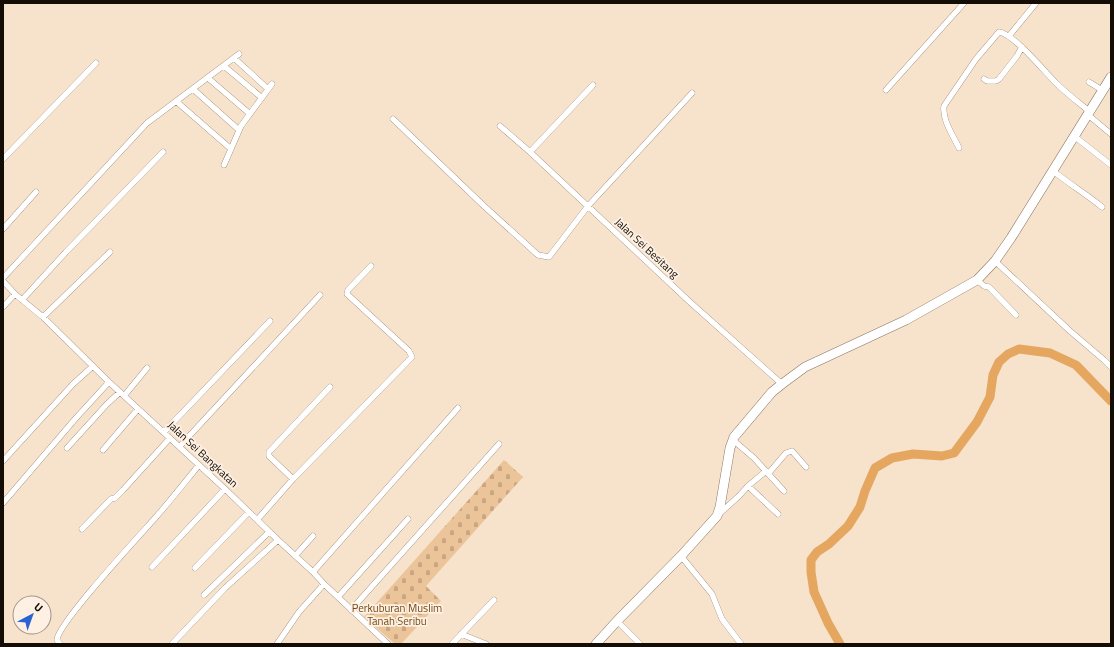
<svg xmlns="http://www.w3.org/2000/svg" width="1114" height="647" viewBox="0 0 1114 647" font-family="'Titillium Web',sans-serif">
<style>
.cemetery{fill:url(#cemetery-stones)}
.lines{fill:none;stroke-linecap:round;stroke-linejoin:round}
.river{stroke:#e5a760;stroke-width:9}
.street-casing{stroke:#897662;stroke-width:6}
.primary-casing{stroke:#897662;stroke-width:10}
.street{stroke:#fff;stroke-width:5.5}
.primary{stroke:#fff;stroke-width:9}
.labels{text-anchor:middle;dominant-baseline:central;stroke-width:3.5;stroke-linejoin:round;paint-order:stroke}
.street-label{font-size:11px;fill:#140d06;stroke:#fef1e4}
.park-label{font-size:11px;fill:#714812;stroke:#fef1e4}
</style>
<defs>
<pattern id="cemetery-stones" width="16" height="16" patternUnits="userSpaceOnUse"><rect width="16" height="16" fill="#ecc499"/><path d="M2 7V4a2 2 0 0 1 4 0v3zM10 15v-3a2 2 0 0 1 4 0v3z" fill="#caa782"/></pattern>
</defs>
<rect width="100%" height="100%" fill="#f7e2cc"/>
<path class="cemetery" d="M 504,460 L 523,477 L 426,586 L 441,601 L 401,644 L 395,644 L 364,617 Z"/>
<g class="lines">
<path class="river" d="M 840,644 L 828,623 L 814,592 L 811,572 L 811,560 L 817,552 L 829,544 L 848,526 L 860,507 L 865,491 L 875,468 L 892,458 L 913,454 L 942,456 L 954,453 L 977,422 L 990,397 L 993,375 L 999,362 L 1008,354 L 1019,349 L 1050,353 L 1076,365 L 1111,401"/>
<defs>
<path id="street" d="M 1009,36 L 1036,3
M 234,58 L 268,89
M 224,66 L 262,98
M 208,78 L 250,114
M 984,79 L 987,81 L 996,81 L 999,79 L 1017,56 L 1022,47
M 1089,82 L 1102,90
M 193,89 L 239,130
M 886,90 L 964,3
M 177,102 L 231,149
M 1087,114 L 1111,134
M 393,119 L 484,206 L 538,255 L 549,257 L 588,206 L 692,93
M 500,126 L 530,152 L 691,303 L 782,384
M 1074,136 L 1111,165
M 959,148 C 953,135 942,120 944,106 L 976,59 L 999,32 C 1014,34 1044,71 1056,83 C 1066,93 1078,102 1089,111
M 530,152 L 593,85
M 3,159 L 96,63
M 224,165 L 241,126 L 272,84
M 1052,170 C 1068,183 1086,194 1102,207
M 3,229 L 36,192
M 995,261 L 1070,331 L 1104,360 L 1111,367
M 3,278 L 147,123 L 239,54
M 977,280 L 984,286 L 989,287 L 1016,315
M 3,281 L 15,294 L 43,317 L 109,382 L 225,489 L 278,540 L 313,572 L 324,584 L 388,644
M 22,300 L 66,252 L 163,152
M 3,307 L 15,294
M 43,317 L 110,252
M 124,396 L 147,368
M 164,432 L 270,321
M 733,440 L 754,458 L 784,491
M 180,446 L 320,295
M 67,448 L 107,404 L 120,392
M 103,450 L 138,409
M 3,461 L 73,384 L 93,366
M 768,474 L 786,453 L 792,451 L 806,467
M 293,479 L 269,456 L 269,452 L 330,387
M 748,486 L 766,471
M 3,503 L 76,418 L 109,382
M 718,515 L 739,496 L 748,486 L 778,514
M 257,520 L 293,479 L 412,357 L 409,351 L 347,294 L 348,290 L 371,266
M 82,529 L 111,499 L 115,498 L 123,490 L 170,438
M 295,556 L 313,536
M 681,556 L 712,594 L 722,619 L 741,644
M 152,567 L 225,489
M 195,568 L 249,512
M 313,572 L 458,408
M 204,595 L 269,532
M 338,597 L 408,519
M 351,610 L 499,444
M 617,621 L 640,644
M 461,634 L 486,644
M 60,644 L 57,640 C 57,624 141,534 156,517 C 171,500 185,482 199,465
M 172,644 L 225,588 L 278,540
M 277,644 L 299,612 L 324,584
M 452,644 L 494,600"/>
<path id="primary" d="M 596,644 L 617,621 L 681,556 L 717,516 L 720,507 L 730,448 L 734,437 L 772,392 L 782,384 L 805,367 L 906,320 L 977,280 L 995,261 L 1011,238 L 1111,77"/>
</defs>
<use href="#street" class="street-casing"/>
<use href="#primary" class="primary-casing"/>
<use href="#street" class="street"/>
<use href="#primary" class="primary"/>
</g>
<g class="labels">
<g class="street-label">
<text transform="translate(647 248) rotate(43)">Jalan Sei Besitang</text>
<text transform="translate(203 454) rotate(43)">Jalan Sei Bangkatan</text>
</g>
<g class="park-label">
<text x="397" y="608">Perkuburan Muslim<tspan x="397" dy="13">Tanah Seribu</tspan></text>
</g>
</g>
<rect width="1114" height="647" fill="none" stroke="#140d06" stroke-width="8"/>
<g transform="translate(32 615) rotate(41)"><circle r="19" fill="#fef1e4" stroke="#a0968b"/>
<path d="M0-3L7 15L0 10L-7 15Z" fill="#2b63d0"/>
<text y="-6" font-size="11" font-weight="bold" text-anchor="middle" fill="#140d06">U</text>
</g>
</svg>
